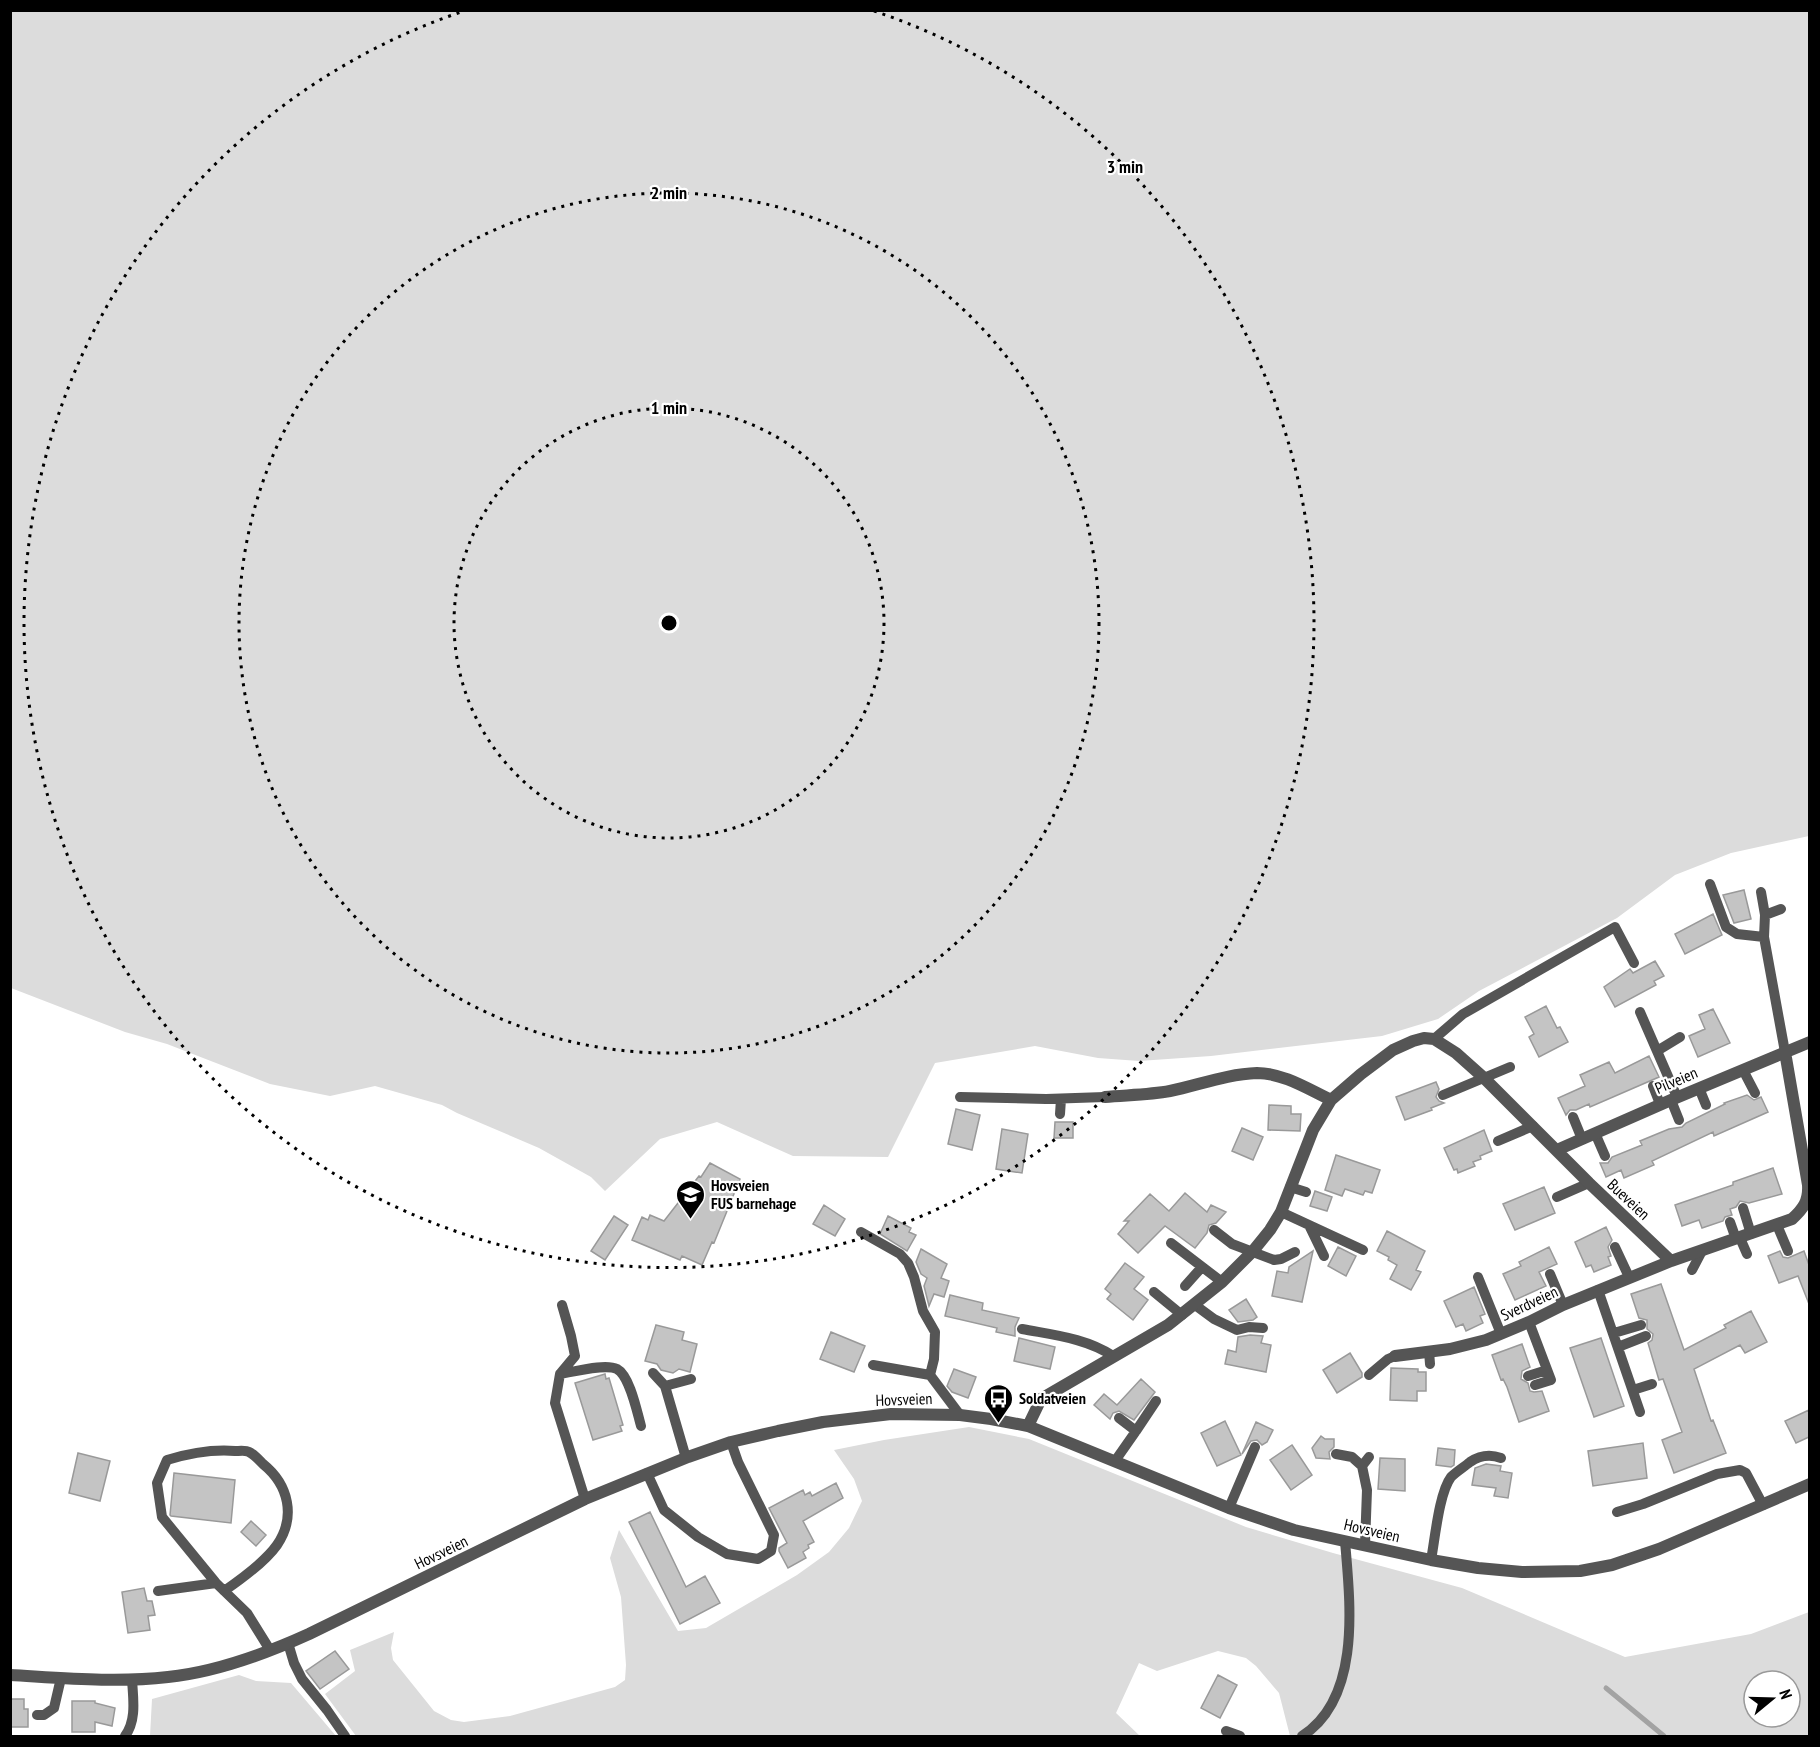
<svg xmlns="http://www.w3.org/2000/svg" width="1820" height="1747" viewBox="0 0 1820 1747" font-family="'PT Sans Narrow',sans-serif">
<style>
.green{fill:#dcdcdc;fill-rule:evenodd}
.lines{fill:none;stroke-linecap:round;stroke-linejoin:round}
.stream{stroke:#a3a3a3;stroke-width:5}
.building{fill:#c4c4c4;stroke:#999;stroke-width:1.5}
.service{stroke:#555;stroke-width:10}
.minor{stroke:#555;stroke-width:12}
.ring{fill:none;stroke:#000;stroke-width:3;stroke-dasharray:3 6}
.labels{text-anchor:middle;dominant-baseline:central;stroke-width:4.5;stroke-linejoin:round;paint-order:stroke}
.street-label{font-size:16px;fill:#000;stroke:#fff}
.poi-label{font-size:16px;font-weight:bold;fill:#000;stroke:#fff;text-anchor:start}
.centre{fill:#000;stroke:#fff;stroke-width:3}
.ring-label{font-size:18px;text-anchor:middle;font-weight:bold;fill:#000;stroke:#fff;stroke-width:4.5;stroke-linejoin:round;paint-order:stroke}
</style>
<rect width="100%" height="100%" fill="#fff"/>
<path class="green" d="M 11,10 L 1809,11 L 1809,836 L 1731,853 L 1675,875 L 1617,918 L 1479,991 L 1438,1019 L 1382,1036 L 1211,1056 L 1139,1061 L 1098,1058 L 1035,1046 L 935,1063 L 888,1157 L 793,1156 L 717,1122 L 660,1139 L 605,1191 L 591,1177 L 539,1148 L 457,1113 L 442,1105 L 375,1086 L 330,1096 L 270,1084 L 167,1044 L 125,1032 L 11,988 Z
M 969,1427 L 1029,1439 L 1246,1527 L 1333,1553 L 1462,1588 L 1625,1657 L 1751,1634 L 1809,1612 L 1809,1736 L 1290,1736 L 1279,1693 L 1256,1666 L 1246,1658 L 1218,1651 L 1157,1671 L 1139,1663 L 1116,1713 L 1140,1736 L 356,1736 L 325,1694 L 355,1671 L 350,1650 L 394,1632 L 391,1648 L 393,1660 L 434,1711 L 451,1720 L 464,1722 L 510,1716 L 615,1687 L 625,1680 L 626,1665 L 621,1597 L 610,1558 L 619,1530 L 678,1631 L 706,1628 L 797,1575 L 829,1552 L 849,1528 L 862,1501 L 854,1479 L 834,1450 L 884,1440 ZM 1754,1681 L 1790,1681 L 1790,1717 L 1754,1717 Z
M 239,1675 L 256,1681 L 291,1683 L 336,1736 L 150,1736 L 152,1699 Z"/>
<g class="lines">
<path class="stream" d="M 1606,1688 L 1664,1736"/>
</g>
<path class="building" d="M 1744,890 L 1751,919 L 1734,923 L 1723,895 Z
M 1713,914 L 1722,935 L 1685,954 L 1675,934 Z
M 1655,961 L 1664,976 L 1654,981 L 1656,985 L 1615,1007 L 1604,987 L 1630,969 L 1633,973 Z
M 1546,1006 L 1557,1028 L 1560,1027 L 1568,1042 L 1539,1057 L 1529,1037 L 1534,1034 L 1525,1017 Z
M 1713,1009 L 1730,1043 L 1698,1057 L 1689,1036 L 1705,1029 L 1699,1015 Z
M 1649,1056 L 1659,1077 L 1590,1107 L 1589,1104 L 1576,1110 L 1570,1110 L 1566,1115 L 1558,1098 L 1585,1086 L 1580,1075 L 1609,1062 L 1615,1073 Z
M 1436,1082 L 1439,1089 L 1436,1097 L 1439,1101 L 1444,1103 L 1431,1108 L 1432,1110 L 1405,1120 L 1396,1097 Z
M 1747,1095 L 1754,1100 L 1761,1097 L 1768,1112 L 1714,1136 L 1713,1132 L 1652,1161 L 1654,1165 L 1624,1178 L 1621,1170 L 1606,1177 L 1600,1163 L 1608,1163 L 1612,1157 L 1642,1145 L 1640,1141 L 1669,1129 L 1682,1127 L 1686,1123 L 1725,1104 L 1724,1103 Z
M 1269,1105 L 1291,1106 L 1291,1114 L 1301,1114 L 1300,1131 L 1268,1130 Z
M 956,1109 L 980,1115 L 972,1150 L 948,1144 Z
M 1055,1122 L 1073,1122 L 1073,1138 L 1054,1138 Z
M 1242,1128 L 1263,1137 L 1253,1160 L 1232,1151 Z
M 1002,1129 L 1028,1134 L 1022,1173 L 996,1169 Z
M 1484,1130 L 1492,1151 L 1480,1156 L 1481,1159 L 1473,1162 L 1475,1166 L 1458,1173 L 1457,1169 L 1454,1170 L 1444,1148 Z
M 1336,1155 L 1380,1170 L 1372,1193 L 1365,1191 L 1363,1195 L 1345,1189 L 1342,1196 L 1325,1190 Z
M 710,1163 L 740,1179 L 714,1243 L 712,1242 L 702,1265 L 682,1256 L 680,1260 L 632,1240 L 642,1217 L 648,1220 L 650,1215 L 664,1221 L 699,1176 L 701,1177 Z
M 1773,1168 L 1782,1194 L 1749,1203 L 1740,1201 L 1736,1207 L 1730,1209 L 1732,1215 L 1725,1217 L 1723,1221 L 1702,1228 L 1699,1220 L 1682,1226 L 1675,1205 L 1733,1185 L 1733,1182 Z
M 1544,1187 L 1555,1213 L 1515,1230 L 1503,1204 Z
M 1315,1191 L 1332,1197 L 1327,1211 L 1310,1206 Z
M 1185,1193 L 1207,1212 L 1211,1205 L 1226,1212 L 1216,1223 L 1209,1225 L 1207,1233 L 1195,1248 L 1165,1226 L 1138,1253 L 1118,1234 L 1129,1221 L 1124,1221 L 1150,1194 L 1169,1211 Z
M 824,1205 L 845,1219 L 835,1236 L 813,1224 Z
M 614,1216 L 628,1225 L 605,1260 L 591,1251 Z
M 888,1216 L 911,1228 L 909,1232 L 916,1235 L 907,1251 L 880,1234 Z
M 1606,1227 L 1612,1240 L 1608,1247 L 1611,1256 L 1608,1257 L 1611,1265 L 1594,1272 L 1591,1265 L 1586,1267 L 1575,1242 Z
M 1387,1231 L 1425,1251 L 1416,1270 L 1421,1272 L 1411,1290 L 1390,1279 L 1397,1265 L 1388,1260 L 1389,1257 L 1377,1251 Z
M 1338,1247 L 1356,1256 L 1346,1276 L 1328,1266 Z
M 1549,1247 L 1557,1264 L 1539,1272 L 1546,1286 L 1515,1300 L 1503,1274 L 1521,1266 L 1519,1262 Z
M 921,1249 L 947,1264 L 941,1278 L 949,1281 L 944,1297 L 934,1294 L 929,1306 L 924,1286 L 927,1278 L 921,1274 L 916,1262 Z
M 1313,1251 L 1302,1302 L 1272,1296 L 1277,1271 L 1288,1273 L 1289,1267 Z
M 1780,1251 L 1783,1257 L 1788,1258 L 1804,1251 L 1809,1265 L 1809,1304 L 1798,1276 L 1779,1283 L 1768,1256 Z
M 1125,1263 L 1144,1277 L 1134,1289 L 1148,1300 L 1133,1320 L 1107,1299 L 1111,1294 L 1105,1289 Z
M 1661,1284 L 1684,1350 L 1726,1328 L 1724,1325 L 1751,1311 L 1767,1342 L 1745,1353 L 1740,1345 L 1694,1369 L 1711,1421 L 1713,1420 L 1726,1453 L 1674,1473 L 1662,1440 L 1682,1432 L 1663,1379 L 1659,1380 L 1648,1343 L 1652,1340 L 1653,1334 L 1647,1329 L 1647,1320 L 1639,1318 L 1631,1294 Z
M 1474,1287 L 1485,1314 L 1480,1316 L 1483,1323 L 1466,1331 L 1463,1324 L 1456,1327 L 1444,1301 Z
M 950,1295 L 983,1303 L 982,1310 L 1019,1318 L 1015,1327 L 1015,1336 L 996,1332 L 997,1328 L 945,1316 Z
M 1246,1299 L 1257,1317 L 1253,1320 L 1238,1322 L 1229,1310 Z
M 656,1325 L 684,1332 L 682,1340 L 697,1344 L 690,1372 L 679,1369 L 673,1373 L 661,1370 L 657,1364 L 645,1361 Z
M 831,1332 L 865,1346 L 854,1372 L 820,1359 Z
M 1250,1335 L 1263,1336 L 1261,1343 L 1271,1345 L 1266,1372 L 1225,1364 L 1228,1350 L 1236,1352 L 1238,1337 Z
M 1019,1338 L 1055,1347 L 1050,1369 L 1014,1361 Z
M 1601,1338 L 1624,1406 L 1594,1417 L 1570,1348 Z
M 1522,1344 L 1530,1367 L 1522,1371 L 1521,1379 L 1528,1383 L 1530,1391 L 1534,1392 L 1542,1391 L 1549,1411 L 1519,1422 L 1507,1387 L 1503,1379 L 1501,1380 L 1492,1355 Z
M 1350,1353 L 1362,1373 L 1362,1377 L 1337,1393 L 1323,1370 Z
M 1391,1368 L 1418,1369 L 1418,1372 L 1426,1372 L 1426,1391 L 1417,1391 L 1417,1401 L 1390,1400 Z
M 954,1369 L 976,1377 L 968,1398 L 952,1392 L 947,1386 Z
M 605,1374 L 606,1379 L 609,1378 L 623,1425 L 620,1426 L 622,1431 L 593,1440 L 575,1383 Z
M 1141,1379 L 1155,1392 L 1134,1420 L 1119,1411 L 1113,1413 L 1110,1419 L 1094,1405 L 1104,1394 L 1117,1405 Z
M 1809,1410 L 1809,1437 L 1796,1443 L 1785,1421 Z
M 1225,1421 L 1241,1455 L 1217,1466 L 1201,1433 Z
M 1256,1422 L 1273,1430 L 1267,1442 L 1262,1445 L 1257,1440 L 1251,1441 L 1242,1454 Z
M 1321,1436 L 1325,1439 L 1334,1439 L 1334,1447 L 1329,1452 L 1330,1459 L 1316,1458 L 1312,1448 Z
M 1643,1443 L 1647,1478 L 1593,1486 L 1588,1451 Z
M 1292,1445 L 1312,1475 L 1291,1490 L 1270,1460 Z
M 1438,1448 L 1455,1450 L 1454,1465 L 1451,1467 L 1436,1465 Z
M 78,1453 L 110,1461 L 100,1501 L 69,1493 Z
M 1380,1458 L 1405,1459 L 1405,1491 L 1378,1489 Z
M 1486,1464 L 1501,1466 L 1500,1471 L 1512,1473 L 1508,1498 L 1494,1496 L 1496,1488 L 1472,1485 L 1475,1468 Z
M 174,1473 L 235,1480 L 231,1523 L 171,1516 L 170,1515 Z
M 836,1483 L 843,1498 L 803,1521 L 814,1542 L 808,1545 L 809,1548 L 803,1552 L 806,1558 L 788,1568 L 779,1551 L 779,1548 L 787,1543 L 769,1508 L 803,1490 L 805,1495 L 810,1492 L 812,1496 Z
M 650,1512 L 686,1587 L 705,1576 L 720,1603 L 680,1624 L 629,1522 Z
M 251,1521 L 266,1535 L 256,1546 L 241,1532 Z
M 144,1588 L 147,1601 L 152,1601 L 155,1615 L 148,1616 L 150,1630 L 128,1633 L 122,1592 Z
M 335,1651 L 349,1669 L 320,1689 L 306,1671 Z
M 1218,1675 L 1237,1685 L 1220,1718 L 1201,1708 Z
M 10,1699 L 24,1699 L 24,1709 L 28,1709 L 28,1727 L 10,1727 Z
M 72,1701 L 95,1701 L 95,1703 L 115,1708 L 112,1726 L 95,1722 L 95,1732 L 72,1732 Z"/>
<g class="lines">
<path class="service" d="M 1710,884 L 1726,927 L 1737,934 L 1764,937 L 1785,1052
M 1761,892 L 1765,915
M 1764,937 L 1765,915 L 1781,909
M 1640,1012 L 1677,1097
M 1434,1039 L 1463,1014 L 1615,927 L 1634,963
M 1657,1051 L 1680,1037
M 1743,1070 L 1755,1093
M 1653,1086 L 1660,1104
M 1699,1088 L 1706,1105
M 1443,1095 L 1510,1067
M 960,1097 L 1046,1099 L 1105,1097
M 1671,1100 L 1679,1120
M 1060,1114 L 1061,1099
M 1573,1117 L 1582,1139
M 1595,1133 L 1605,1156
M 1498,1141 L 1533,1126
M 1290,1187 L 1306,1192
M 1557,1197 L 1589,1183
M 1743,1208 L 1751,1234
M 1281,1212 L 1363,1250
M 1730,1222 L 1736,1239
M 1309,1225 L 1324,1256
M 1777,1225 L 1788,1251
M 1214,1230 L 1232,1244 L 1274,1260 L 1281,1259 L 1295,1252
M 861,1232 L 900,1254 L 908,1263 L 914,1277 L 923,1311 L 935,1332 L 934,1359 L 930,1375 L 960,1415
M 1740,1238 L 1747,1254
M 1171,1243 L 1222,1282
M 1615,1247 L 1629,1277
M 1692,1270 L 1702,1251
M 1550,1274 L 1563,1305
M 1478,1277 L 1501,1334
M 1185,1286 L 1202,1267
M 1598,1290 L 1640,1412
M 1154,1292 L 1182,1315
M 1195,1305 L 1214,1319 L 1237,1330 L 1249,1327 L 1263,1328
M 1529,1322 L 1551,1380 L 1535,1385
M 1022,1329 C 1053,1335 1086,1338 1113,1356
M 1614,1333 L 1641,1325
M 1618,1347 L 1646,1336
M 1429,1351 L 1430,1364
M 873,1365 L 930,1375
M 653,1373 L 665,1386 L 686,1458
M 560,1374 L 575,1356 L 571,1336 L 562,1305
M 1369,1375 L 1388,1359 L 1395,1356
M 1528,1376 L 1547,1370
M 665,1386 L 691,1379
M 1633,1390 L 1652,1384
M 1136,1431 L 1156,1401
M 1336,1454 L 1352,1457 L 1362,1466
M 1115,1461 L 1136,1431 L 1119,1418
M 647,1473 L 664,1510 L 698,1537 L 727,1554 L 758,1559 L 771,1551 L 774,1535 L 738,1462 L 731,1442
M 585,1499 L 555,1403 L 560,1374 C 574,1372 605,1363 617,1369 C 630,1376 637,1412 641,1426
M 1229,1508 L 1255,1447
M 1617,1512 L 1643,1504 L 1717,1474 L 1740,1470 L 1746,1473 L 1763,1505
M 1365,1545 L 1367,1490 L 1362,1466 L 1369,1457
M 1431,1560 C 1435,1539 1439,1493 1451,1477 C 1456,1472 1464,1467 1470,1462 C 1479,1456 1490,1454 1501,1458
M 158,1591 L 216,1583
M 224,1591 C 240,1580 265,1562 277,1545 C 296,1517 289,1485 263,1464 C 259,1460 254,1454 249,1452 C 246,1450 239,1451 235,1451 C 211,1449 190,1453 167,1460 L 157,1483 L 162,1517 L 216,1583 L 247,1613 L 270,1650
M 288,1643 L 294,1663 L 302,1679 L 327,1710 L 345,1736
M 37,1715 L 44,1715 L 54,1708 L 61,1678
M 1226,1731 L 1240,1736
M 125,1736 C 137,1720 133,1698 132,1679
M 1302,1736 C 1362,1698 1350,1602 1345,1541"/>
<path class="minor" d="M 1331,1100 L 1361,1074 L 1393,1050 L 1413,1041 L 1424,1038 L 1434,1039 L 1456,1053 L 1484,1078 L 1589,1183 L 1671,1261 L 1792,1219 C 1803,1209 1809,1201 1808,1185 L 1785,1052
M 1557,1150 L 1671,1100 L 1810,1042
M 1395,1356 L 1450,1349 L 1486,1340 L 1529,1322 L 1563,1305 L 1671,1261
M 1028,1426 L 1041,1399 L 1168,1325 L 1222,1282 L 1253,1251 L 1270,1230 L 1281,1212 L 1313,1130 L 1331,1100 C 1308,1089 1283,1073 1257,1073 C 1227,1074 1199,1085 1170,1091 C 1149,1095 1126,1095 1105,1097
M 10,1675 C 63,1678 116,1683 168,1677 C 216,1672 265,1654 309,1634 L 585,1499 L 688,1457 L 731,1442 L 778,1431 L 823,1422 L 891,1414 L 960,1415 L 991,1419 L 1028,1426 L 1229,1508 L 1294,1530 L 1431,1560 L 1478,1568 L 1522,1572 L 1580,1571 L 1612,1565 L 1659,1549 L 1810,1484"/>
</g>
<g class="ring">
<circle cx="669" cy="623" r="215"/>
<circle cx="669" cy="623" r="430"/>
<path d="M874 11A645 645 0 1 1 464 11"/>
</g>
<defs>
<symbol id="school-pin" viewBox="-11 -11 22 30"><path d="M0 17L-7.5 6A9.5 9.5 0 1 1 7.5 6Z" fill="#000" stroke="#fff"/><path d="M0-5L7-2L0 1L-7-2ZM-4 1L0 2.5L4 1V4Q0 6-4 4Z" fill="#fff"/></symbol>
<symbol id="bus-pin" viewBox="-11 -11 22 30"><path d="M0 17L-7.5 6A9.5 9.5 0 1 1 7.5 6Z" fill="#000" stroke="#fff"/><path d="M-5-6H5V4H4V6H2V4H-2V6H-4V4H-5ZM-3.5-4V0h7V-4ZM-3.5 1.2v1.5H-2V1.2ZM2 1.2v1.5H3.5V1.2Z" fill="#fff"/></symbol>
</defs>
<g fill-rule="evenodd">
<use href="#school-pin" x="674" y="1178" width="33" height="45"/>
<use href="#bus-pin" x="982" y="1382" width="33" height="45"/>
</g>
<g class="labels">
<g class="street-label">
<text transform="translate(1676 1080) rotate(-23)">Pilveien</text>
<text transform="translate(1629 1199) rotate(43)">Bueveien</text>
<text transform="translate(1529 1303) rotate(-25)">Sverdveien</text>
<text transform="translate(904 1399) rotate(-2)">Hovsveien</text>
<text transform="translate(1372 1530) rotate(13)">Hovsveien</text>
<text transform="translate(441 1552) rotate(-26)">Hovsveien</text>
</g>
<g class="poi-label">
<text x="711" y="1185">Hovsveien<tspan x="711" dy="18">FUS barnehage</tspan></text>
<text x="1019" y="1398">Soldatveien</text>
</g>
</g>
<circle cx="669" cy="623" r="9" class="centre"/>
<g class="ring-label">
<text x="1125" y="173">3 min</text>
<text x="669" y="199">2 min</text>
<text x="669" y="414">1 min</text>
</g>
<rect width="1820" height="1747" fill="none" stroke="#000000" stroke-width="24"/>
<g transform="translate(1772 1699) rotate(71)"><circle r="28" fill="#ffffff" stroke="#999999" stroke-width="1.5"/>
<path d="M0-4.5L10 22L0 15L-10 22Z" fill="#000000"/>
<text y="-9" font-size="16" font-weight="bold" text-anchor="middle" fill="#000000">N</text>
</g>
</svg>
